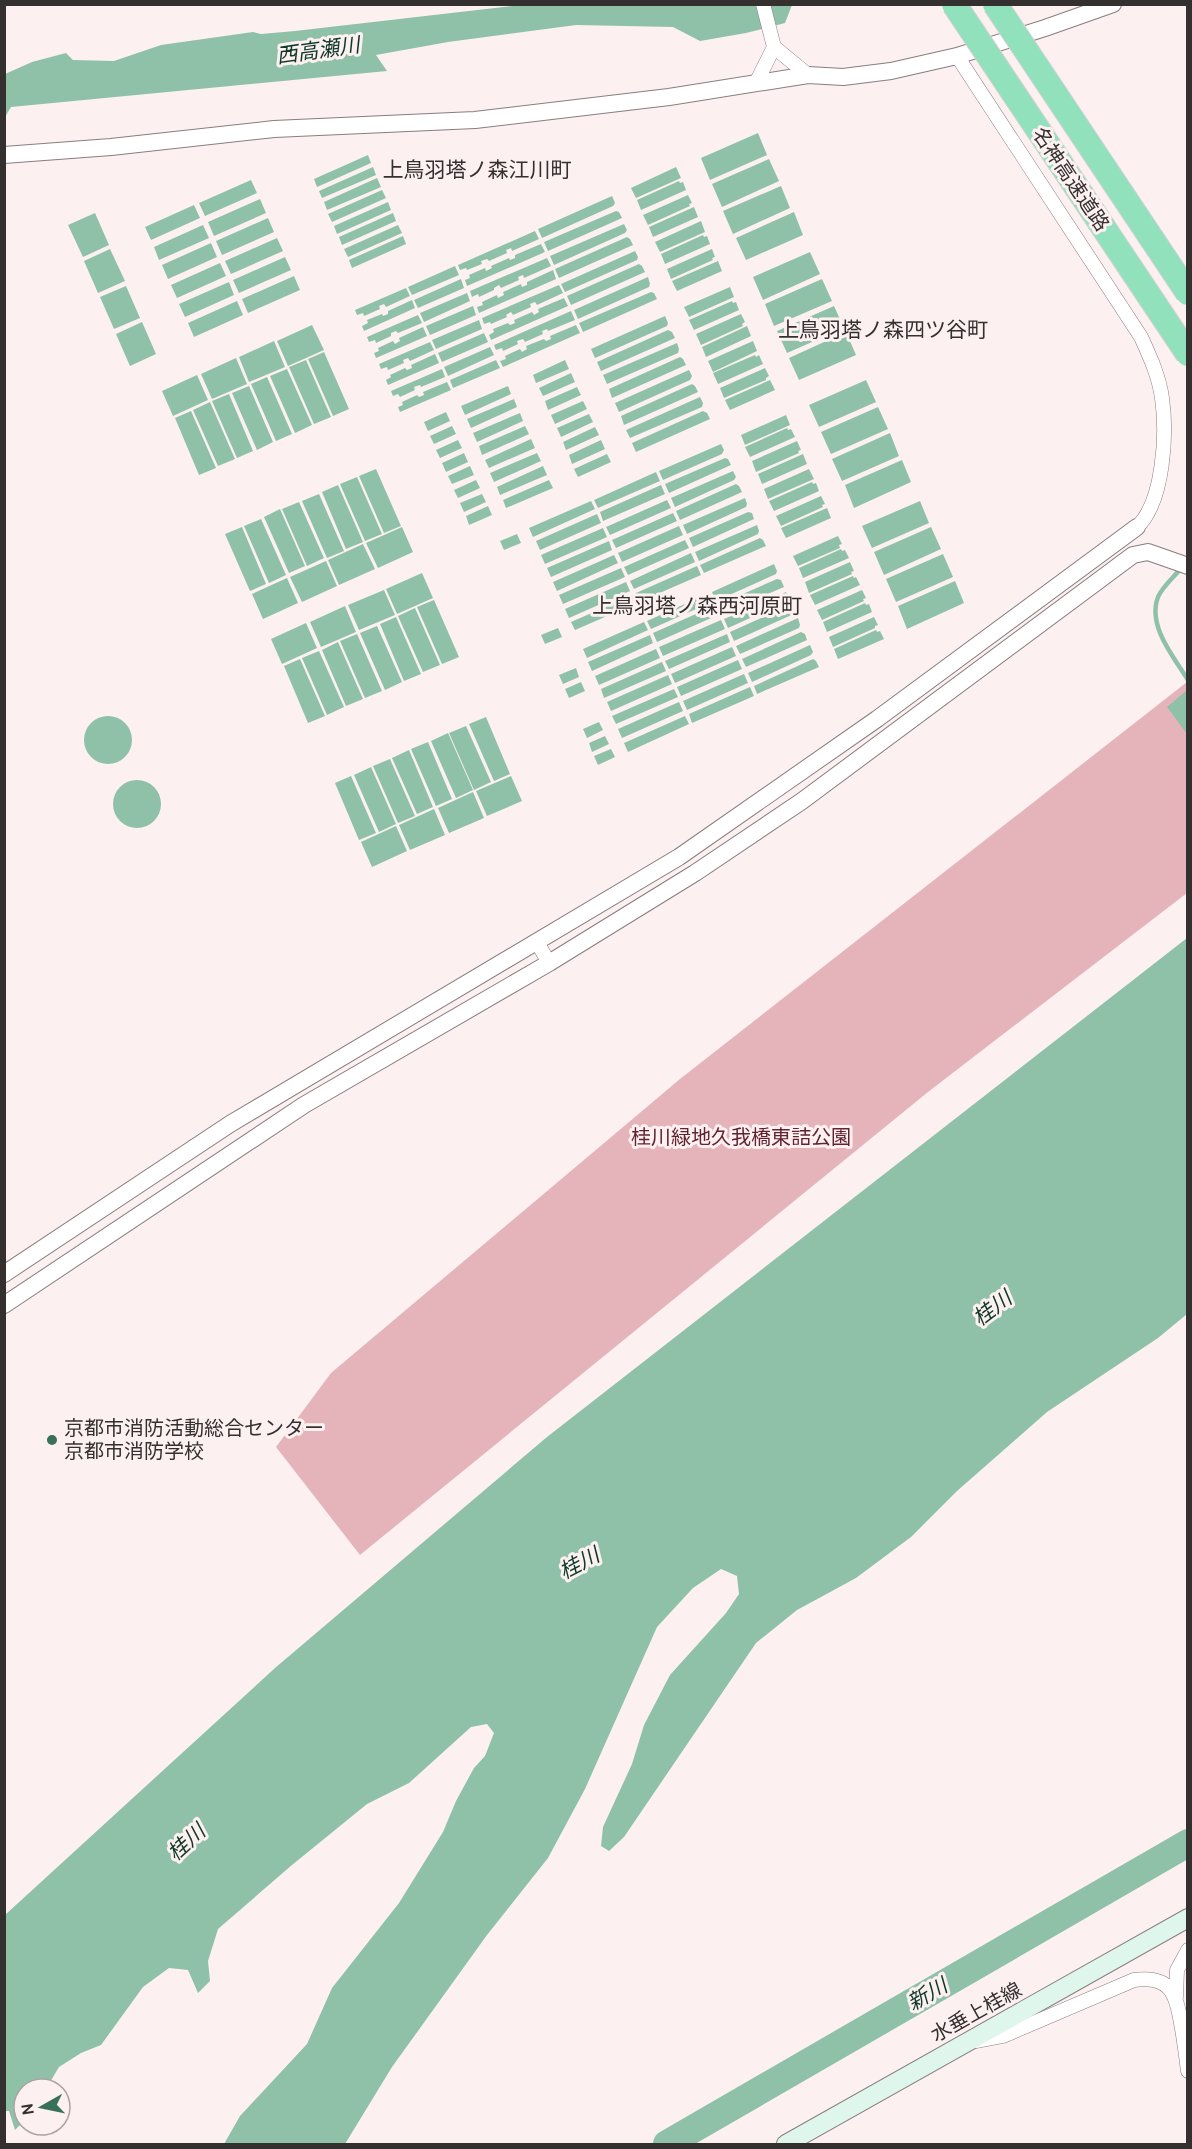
<svg xmlns="http://www.w3.org/2000/svg" width="1192" height="2149" viewBox="0 0 1192 2149" font-family="Cabin,'Noto Sans JP',sans-serif">
<style>
.green{fill:#e5b4ba}
.water{fill:#8fc1a9}
.lines{fill:none;stroke-linecap:round;stroke-linejoin:round}
.stream{stroke:#8fc1a9;stroke-width:4.5}
.river{stroke:#8fc1a9;stroke-width:28}
.minor-casing{stroke:#887d7f;stroke-width:15}
.tertiary-casing{stroke:#887d7f;stroke-width:18}
.secondary-casing{stroke:#887d7f;stroke-width:20}
.minor{stroke:#fff;stroke-width:14}
.tertiary{stroke:#fff;stroke-width:16}
.secondary{stroke:#def6eb;stroke-width:18}
.motorway-bridge-casing{stroke:#d2d1d1;stroke-width:26;stroke-linecap:butt}
.motorway-bridge{stroke:#91e1bd;stroke-width:24}
.poi-dot{fill:#387159;stroke:#fcf0f1;stroke-width:2}
.labels{text-anchor:middle;dominant-baseline:central;stroke-width:6;stroke-linejoin:round;paint-order:stroke}
.street-label{font-size:20px;fill:#343030;stroke:#fcf0f1}
.park-label{font-size:20px;fill:#622331;stroke:#fcf0f1}
.poi-label{font-size:20px;fill:#343030;stroke:#fcf0f1;text-anchor:start}
.water-label{font-size:21px;font-style:italic;fill:#0e3929;stroke:#fcf0f1}
.neighbourhood-label{font-size:21px;fill:#343030;stroke:#fcf0f1}
</style>
<rect width="100%" height="100%" fill="#fcf0f1"/>
<path class="green" d="M 1187,682 L 1187,893 L 928,1092 L 360,1555 L 276,1447 L 331,1373 L 680,1079 Z"/>
<path class="water" d="M 521,5 L 792,5 L 785,23 L 746,33 L 700,41 L 673,27 L 576,25 L 448,42 L 376,55 L 387,71 L 11,107 L 5,117 L 5,74 L 32,62 L 66,53 L 73,60 L 114,61 L 161,45 L 253,32 L 261,34 L 295,31 Z
M 758,133 L 767,155 L 710,180 L 701,158 Z
M 368,155 L 371,163 L 317,187 L 314,179 Z
M 769,159 L 779,181 L 722,207 L 712,184 Z
M 373,167 L 376,175 L 322,198 L 319,191 Z
M 676,167 L 681,178 L 636,198 L 631,188 Z
M 377,178 L 381,187 L 327,210 L 324,202 Z
M 251,180 L 257,193 L 205,216 L 199,203 Z
M 679,181 L 680,183 L 683,182 L 686,190 L 641,210 L 637,200 Z
M 781,186 L 790,208 L 733,234 L 723,211 Z
M 382,190 L 386,198 L 332,222 L 328,214 Z
M 688,195 L 692,203 L 689,204 L 690,206 L 648,225 L 643,215 Z
M 612,196 L 615,203 L 613,206 L 542,238 L 538,229 Z
M 260,199 L 266,213 L 214,236 L 208,222 Z
M 388,202 L 391,210 L 337,234 L 334,226 Z
M 194,205 L 200,218 L 151,240 L 145,227 Z
M 694,207 L 698,217 L 653,237 L 649,227 Z
M 616,211 L 619,212 L 622,218 L 548,251 L 544,242 Z
M 794,212 L 803,235 L 746,260 L 736,238 Z
M 95,213 L 109,245 L 83,257 L 68,225 Z
M 393,213 L 396,221 L 342,245 L 339,237 Z
M 268,218 L 274,232 L 222,255 L 216,241 Z
M 701,221 L 705,232 L 660,252 L 655,242 Z
M 624,224 L 627,230 L 625,233 L 554,265 L 550,256 Z
M 203,225 L 209,238 L 159,260 L 154,247 Z
M 398,225 L 402,233 L 348,257 L 344,249 Z
M 535,231 L 539,239 L 512,251 L 511,248 L 506,250 L 507,253 L 489,261 L 487,259 L 481,261 L 482,264 L 467,270 L 466,268 L 460,270 L 458,265 Z
M 703,235 L 704,237 L 707,236 L 710,244 L 665,264 L 661,254 Z
M 403,236 L 406,244 L 352,268 L 349,260 Z
M 627,237 L 630,239 L 633,245 L 559,278 L 555,269 Z
M 277,238 L 283,251 L 231,274 L 225,261 Z
M 211,243 L 217,257 L 168,279 L 162,265 Z
M 541,244 L 545,252 L 467,286 L 465,280 L 470,278 L 469,275 L 485,268 L 486,271 L 492,268 L 491,266 L 509,258 L 510,260 L 515,258 L 515,255 Z
M 110,249 L 125,281 L 98,293 L 84,261 Z
M 712,249 L 715,257 L 712,258 L 713,260 L 671,279 L 667,269 Z
M 635,251 L 638,257 L 637,260 L 565,292 L 561,284 Z
M 810,252 L 820,274 L 763,300 L 753,277 Z
M 285,257 L 291,270 L 239,293 L 233,280 Z
M 547,258 L 551,266 L 524,278 L 523,275 L 518,277 L 519,280 L 501,288 L 499,285 L 494,288 L 494,290 L 479,297 L 478,294 L 472,297 L 470,291 Z
M 718,261 L 722,271 L 677,291 L 672,281 Z
M 220,263 L 226,276 L 177,298 L 171,285 Z
M 639,264 L 642,266 L 645,272 L 571,305 L 567,296 Z
M 455,266 L 459,275 L 412,295 L 408,287 Z
M 553,270 L 556,279 L 479,313 L 477,307 L 483,305 L 482,302 L 497,295 L 498,298 L 504,295 L 503,292 L 521,284 L 522,287 L 527,285 L 527,282 Z
M 294,276 L 300,290 L 248,313 L 242,299 Z
M 648,277 L 650,284 L 649,287 L 578,319 L 574,310 Z
M 461,279 L 464,288 L 418,308 L 414,300 Z
M 822,279 L 832,301 L 774,326 L 765,304 Z
M 229,282 L 234,295 L 185,317 L 179,304 Z
M 559,285 L 563,293 L 537,305 L 535,302 L 530,304 L 531,307 L 513,315 L 511,312 L 506,315 L 507,317 L 491,324 L 490,322 L 484,324 L 482,318 Z
M 126,286 L 140,318 L 114,329 L 100,297 Z
M 730,287 L 734,297 L 689,317 L 684,307 Z
M 406,288 L 410,296 L 386,307 L 384,304 L 379,306 L 380,309 L 364,316 L 363,313 L 357,315 L 355,310 Z
M 651,292 L 654,293 L 657,299 L 583,332 L 579,323 Z
M 467,293 L 470,301 L 424,322 L 420,313 Z
M 564,298 L 568,306 L 491,340 L 489,335 L 494,332 L 493,329 L 508,323 L 510,325 L 515,323 L 514,320 L 532,312 L 534,315 L 539,312 L 538,309 Z
M 412,300 L 415,308 L 364,331 L 362,326 L 368,323 L 367,320 L 382,314 L 383,316 L 388,314 L 388,311 Z
M 237,301 L 243,315 L 194,337 L 188,323 Z
M 732,301 L 733,303 L 736,302 L 739,310 L 694,330 L 689,320 Z
M 473,306 L 476,315 L 430,335 L 426,326 Z
M 834,306 L 844,328 L 787,353 L 777,331 Z
M 571,311 L 575,320 L 548,331 L 547,329 L 542,331 L 543,334 L 525,342 L 523,339 L 517,341 L 518,344 L 503,351 L 502,348 L 496,350 L 494,345 Z
M 741,314 L 745,322 L 742,324 L 743,326 L 701,345 L 696,334 Z
M 418,315 L 422,323 L 398,333 L 396,331 L 391,333 L 391,336 L 376,343 L 375,340 L 369,342 L 367,337 Z
M 665,316 L 668,323 L 667,326 L 595,358 L 591,349 Z
M 479,320 L 482,329 L 436,349 L 432,340 Z
M 142,322 L 156,354 L 130,366 L 116,334 Z
M 312,325 L 324,350 L 288,366 L 277,341 Z
M 576,325 L 580,333 L 503,367 L 500,361 L 506,359 L 505,356 L 520,349 L 522,352 L 527,349 L 526,346 L 544,339 L 546,341 L 551,339 L 550,336 Z
M 747,326 L 751,336 L 706,357 L 702,347 Z
M 423,327 L 427,336 L 376,358 L 374,353 L 379,351 L 378,348 L 393,341 L 395,344 L 400,341 L 399,338 Z
M 668,330 L 672,332 L 675,338 L 601,371 L 597,362 Z
M 846,332 L 856,355 L 799,380 L 789,358 Z
M 484,333 L 488,342 L 442,362 L 438,353 Z
M 274,341 L 285,367 L 249,382 L 239,357 Z
M 753,341 L 757,351 L 713,372 L 708,361 Z
M 430,342 L 434,350 L 410,361 L 408,358 L 403,360 L 404,363 L 388,370 L 387,367 L 381,369 L 379,364 Z
M 677,343 L 679,349 L 678,353 L 607,384 L 603,375 Z
M 490,347 L 494,355 L 448,376 L 444,367 Z
M 324,352 L 349,409 L 333,416 L 308,359 Z
M 435,354 L 439,363 L 388,385 L 386,380 L 391,377 L 390,375 L 405,368 L 407,370 L 412,368 L 411,365 Z
M 755,355 L 756,357 L 759,355 L 763,364 L 718,384 L 713,373 Z
M 680,357 L 683,359 L 686,365 L 612,398 L 609,389 Z
M 236,358 L 247,384 L 212,399 L 201,374 Z
M 306,360 L 331,417 L 314,424 L 289,367 Z
M 496,360 L 500,368 L 453,388 L 450,380 Z
M 565,360 L 569,369 L 536,383 L 533,375 Z
M 765,368 L 769,376 L 766,378 L 766,380 L 724,398 L 720,388 Z
M 287,369 L 312,425 L 295,433 L 270,376 Z
M 442,369 L 445,377 L 421,387 L 420,385 L 414,387 L 415,390 L 400,397 L 398,394 L 393,396 L 391,391 Z
M 689,370 L 692,376 L 690,380 L 619,412 L 615,403 Z
M 571,373 L 575,382 L 543,396 L 539,388 Z
M 197,375 L 208,400 L 173,416 L 162,391 Z
M 267,377 L 292,434 L 276,441 L 251,384 Z
M 770,380 L 775,390 L 730,410 L 725,400 Z
M 866,380 L 876,402 L 819,427 L 809,405 Z
M 447,382 L 451,390 L 400,412 L 398,407 L 403,405 L 402,402 L 417,395 L 419,397 L 424,395 L 423,392 Z
M 692,384 L 695,386 L 698,392 L 624,425 L 621,416 Z
M 249,386 L 273,442 L 257,450 L 232,393 Z
M 508,386 L 511,394 L 465,415 L 461,406 Z
M 577,387 L 581,395 L 548,410 L 545,401 Z
M 229,394 L 253,451 L 237,458 L 212,401 Z
M 700,397 L 703,403 L 702,407 L 630,438 L 626,430 Z
M 514,399 L 517,407 L 471,428 L 467,419 Z
M 583,401 L 587,409 L 555,424 L 551,415 Z
M 210,402 L 235,459 L 218,466 L 193,410 Z
M 878,407 L 888,429 L 831,454 L 821,432 Z
M 191,411 L 216,468 L 199,475 L 175,418 Z
M 703,411 L 707,413 L 710,419 L 636,452 L 632,443 Z
M 446,412 L 450,421 L 428,431 L 424,422 Z
M 520,413 L 523,421 L 477,442 L 473,433 Z
M 589,414 L 593,422 L 561,437 L 557,428 Z
M 786,415 L 790,425 L 745,445 L 741,435 Z
M 452,426 L 456,434 L 434,444 L 430,436 Z
M 525,426 L 529,434 L 482,455 L 479,446 Z
M 595,427 L 599,435 L 566,450 L 563,442 Z
M 787,428 L 788,430 L 791,429 L 795,437 L 750,457 L 745,447 Z
M 890,433 L 899,456 L 842,481 L 832,459 Z
M 531,439 L 535,448 L 489,468 L 485,460 Z
M 458,440 L 462,448 L 440,458 L 436,450 Z
M 601,440 L 605,449 L 572,464 L 569,455 Z
M 797,441 L 801,450 L 798,451 L 799,453 L 756,472 L 752,461 Z
M 721,444 L 724,450 L 722,454 L 663,480 L 659,471 Z
M 464,453 L 468,462 L 446,472 L 442,463 Z
M 537,453 L 541,461 L 494,482 L 490,473 Z
M 607,454 L 611,462 L 578,477 L 574,469 Z
M 803,454 L 807,464 L 762,484 L 758,474 Z
M 725,458 L 728,459 L 731,465 L 669,493 L 665,484 Z
M 902,460 L 911,482 L 854,508 L 845,485 Z
M 470,466 L 474,475 L 452,484 L 448,476 Z
M 543,466 L 547,475 L 500,495 L 497,487 Z
M 376,469 L 401,526 L 384,533 L 359,476 Z
M 809,469 L 814,479 L 768,499 L 764,489 Z
M 733,471 L 736,477 L 734,480 L 675,507 L 671,498 Z
M 656,472 L 660,481 L 598,508 L 594,500 Z
M 357,477 L 382,534 L 365,541 L 340,484 Z
M 476,480 L 480,488 L 458,498 L 454,490 Z
M 549,480 L 553,488 L 506,508 L 503,500 Z
M 812,482 L 813,484 L 816,483 L 819,491 L 774,511 L 769,501 Z
M 736,484 L 739,486 L 742,492 L 680,520 L 676,511 Z
M 338,485 L 363,542 L 346,549 L 322,492 Z
M 661,485 L 665,494 L 603,521 L 600,512 Z
M 319,494 L 344,551 L 327,558 L 302,501 Z
M 482,494 L 486,502 L 464,512 L 460,503 Z
M 821,496 L 825,504 L 822,505 L 823,507 L 781,526 L 776,516 Z
M 745,498 L 747,504 L 746,507 L 687,534 L 683,525 Z
M 667,500 L 671,508 L 610,535 L 606,527 Z
M 591,501 L 595,509 L 533,537 L 529,528 Z
M 920,501 L 929,523 L 872,548 L 862,526 Z
M 299,502 L 324,558 L 307,566 L 282,509 Z
M 488,506 L 492,515 L 469,525 L 466,516 Z
M 827,508 L 831,518 L 786,538 L 781,528 Z
M 280,509 L 305,566 L 289,573 L 264,517 Z
M 748,512 L 752,513 L 754,519 L 693,547 L 689,538 Z
M 673,513 L 677,521 L 616,548 L 612,540 Z
M 597,514 L 601,523 L 540,550 L 536,541 Z
M 261,519 L 286,575 L 269,583 L 244,526 Z
M 757,525 L 759,531 L 758,534 L 699,561 L 695,552 Z
M 679,526 L 683,535 L 622,562 L 618,553 Z
M 242,527 L 266,584 L 250,591 L 225,534 Z
M 402,527 L 413,552 L 378,568 L 366,543 Z
M 931,527 L 941,549 L 884,575 L 874,552 Z
M 603,528 L 607,537 L 545,564 L 541,555 Z
M 517,534 L 521,543 L 504,550 L 500,541 Z
M 838,536 L 842,544 L 839,545 L 840,548 L 798,566 L 793,556 Z
M 760,538 L 763,540 L 766,546 L 704,573 L 700,565 Z
M 685,540 L 689,548 L 628,575 L 624,567 Z
M 609,541 L 612,550 L 551,577 L 547,568 Z
M 363,544 L 375,569 L 339,585 L 328,560 Z
M 841,549 L 842,551 L 845,550 L 849,558 L 803,578 L 799,568 Z
M 691,553 L 695,562 L 634,589 L 630,581 Z
M 943,554 L 953,577 L 896,602 L 886,579 Z
M 614,555 L 618,563 L 557,591 L 553,582 Z
M 326,561 L 337,586 L 302,602 L 290,577 Z
M 850,562 L 854,571 L 851,572 L 852,574 L 809,593 L 805,582 Z
M 774,564 L 777,571 L 776,574 L 716,601 L 712,592 Z
M 697,566 L 701,575 L 639,602 L 636,593 Z
M 621,568 L 625,577 L 563,604 L 559,595 Z
M 422,573 L 433,598 L 397,614 L 386,589 Z
M 853,576 L 854,578 L 856,577 L 860,585 L 815,605 L 810,595 Z
M 287,578 L 298,603 L 263,619 L 252,594 Z
M 777,579 L 781,580 L 784,587 L 722,614 L 718,605 Z
M 955,581 L 964,603 L 907,629 L 898,606 Z
M 626,582 L 630,591 L 569,618 L 565,609 Z
M 384,590 L 395,615 L 359,630 L 348,605 Z
M 862,590 L 866,598 L 863,599 L 864,601 L 822,620 L 817,610 Z
M 786,592 L 789,598 L 788,601 L 728,628 L 724,619 Z
M 709,593 L 712,602 L 651,629 L 647,621 Z
M 633,595 L 637,603 L 575,630 L 571,622 Z
M 434,600 L 459,657 L 442,664 L 417,607 Z
M 865,603 L 866,605 L 869,604 L 872,612 L 827,632 L 823,622 Z
M 790,605 L 793,607 L 796,613 L 734,641 L 730,632 Z
M 345,606 L 356,632 L 321,647 L 310,622 Z
M 714,606 L 718,615 L 657,642 L 653,633 Z
M 415,608 L 440,665 L 423,672 L 398,616 Z
M 396,617 L 421,674 L 404,681 L 380,624 Z
M 874,617 L 878,625 L 875,626 L 875,628 L 833,647 L 829,637 Z
M 798,618 L 800,625 L 799,628 L 740,654 L 736,646 Z
M 721,620 L 725,629 L 663,656 L 659,647 Z
M 644,622 L 648,630 L 587,658 L 583,649 Z
M 306,623 L 317,648 L 282,664 L 271,639 Z
M 377,626 L 402,682 L 385,690 L 360,633 Z
M 558,628 L 562,637 L 545,644 L 541,635 Z
M 876,630 L 877,632 L 880,631 L 884,639 L 838,659 L 834,649 Z
M 801,632 L 805,634 L 807,640 L 746,667 L 742,659 Z
M 357,634 L 382,691 L 365,698 L 340,641 Z
M 727,634 L 730,642 L 669,669 L 665,661 Z
M 650,635 L 653,643 L 592,671 L 588,662 Z
M 338,642 L 363,699 L 346,706 L 322,650 Z
M 810,645 L 813,652 L 811,655 L 752,682 L 748,673 Z
M 732,647 L 736,656 L 675,683 L 671,674 Z
M 656,649 L 660,658 L 599,685 L 595,676 Z
M 319,651 L 344,707 L 327,715 L 302,658 Z
M 300,659 L 325,716 L 308,723 L 284,666 Z
M 813,659 L 816,661 L 819,667 L 757,694 L 754,686 Z
M 738,660 L 742,669 L 681,696 L 677,687 Z
M 662,662 L 666,671 L 604,698 L 601,689 Z
M 576,668 L 579,677 L 563,684 L 559,675 Z
M 744,674 L 748,683 L 687,710 L 683,701 Z
M 668,675 L 672,684 L 611,711 L 607,702 Z
M 581,682 L 585,691 L 569,698 L 565,689 Z
M 750,687 L 754,696 L 692,723 L 689,714 Z
M 674,689 L 678,697 L 616,724 L 612,716 Z
M 1187,690 L 1187,734 L 1167,707 Z
M 679,702 L 683,711 L 622,738 L 618,729 Z
M 685,716 L 689,724 L 628,752 L 624,743 Z
M84 740a24 24 0 1 1 48 0a24 24 0 1 1-48 0Z
M 486,717 L 510,774 L 494,781 L 469,724 Z
M 599,722 L 603,730 L 587,738 L 583,729 Z
M 466,726 L 491,782 L 474,790 L 449,733 Z
M 448,733 L 473,790 L 456,798 L 431,741 Z
M 605,736 L 609,744 L 592,752 L 589,743 Z
M 428,742 L 452,799 L 436,806 L 411,749 Z
M 611,749 L 615,757 L 598,765 L 594,756 Z
M 409,750 L 433,807 L 417,814 L 392,758 Z
M 390,759 L 415,816 L 398,823 L 373,766 Z
M 371,767 L 396,824 L 379,832 L 354,775 Z
M 351,776 L 376,833 L 359,840 L 335,783 Z
M 511,776 L 522,801 L 487,816 L 476,791 Z
M113 804a24 24 0 1 1 48 0a24 24 0 1 1-48 0Z
M 473,792 L 484,818 L 449,833 L 438,808 Z
M 434,809 L 445,835 L 410,850 L 399,825 Z
M 396,826 L 407,851 L 372,867 L 361,842 Z
M 1187,938 L 1187,1314 L 1158,1338 L 1047,1412 L 957,1491 L 911,1537 L 856,1578 L 797,1610 L 756,1643 L 624,1837 L 609,1851 L 601,1846 L 603,1827 L 632,1764 L 644,1725 L 670,1675 L 726,1613 L 739,1594 L 737,1576 L 721,1569 L 693,1588 L 657,1627 L 585,1789 L 548,1858 L 487,1935 L 392,2067 L 345,2144 L 224,2144 L 240,2116 L 307,2044 L 332,1988 L 399,1903 L 443,1832 L 456,1801 L 474,1768 L 485,1756 L 494,1733 L 487,1724 L 471,1727 L 409,1783 L 367,1804 L 292,1865 L 218,1929 L 208,1961 L 210,1981 L 198,1993 L 188,1970 L 169,1968 L 143,1987 L 101,2045 L 81,2053 L 59,2067 L 46,2089 L 24,2089 L 24,2121 L 15,2130 L 9,2111 L 5,2111 L 5,1915 L 275,1668 L 547,1437 Z"/>
<g class="lines">
<path class="stream" d="M 1182,567 C 1175,576 1162,587 1158,597 C 1147,626 1174,657 1188,680"/>
<path class="river" d="M 667,2144 L 1188,1843"/>
<defs>
<path id="minor" d="M 763,4 L 774,47
M 957,56 L 1141,337 C 1150,357 1159,376 1162,398 C 1167,433 1164,502 1137,527
M 756,83 L 774,47 L 808,75
M 537,942 L 549,963
M 1176,1997 L 1177,1970 L 1188,1950
M 977,2041 L 1003,2036 L 1134,1980 C 1170,1975 1176,1993 1181,2023 C 1184,2039 1186,2055 1188,2071"/>
<path id="tertiary" d="M 4,155 L 111,147 L 274,129 L 475,120 L 669,97 L 808,75 L 843,77 L 891,71 L 957,56 L 1045,28 L 1113,4
M 4,1274 L 230,1124 L 679,857 L 877,719 L 1137,527
M 4,1305 L 304,1105 L 549,963 L 695,873 L 802,801 L 1133,555 L 1148,552 L 1188,566"/>
<path id="secondary" d="M 786,2144 L 1188,1918"/>
</defs>
<use href="#minor" class="minor-casing"/>
<use href="#tertiary" class="tertiary-casing"/>
<use href="#secondary" class="secondary-casing"/>
<use href="#minor" class="minor"/>
<use href="#tertiary" class="tertiary"/>
<use href="#secondary" class="secondary"/>
<defs>
<path id="motorway-bridge" d="M 954,4 L 1188,354
M 995,4 L 1188,293"/>
</defs>
<use href="#motorway-bridge" class="motorway-bridge-casing"/>
<use href="#motorway-bridge" class="motorway-bridge"/>
</g>
<circle class="poi-dot" cx="52" cy="1440" r="6"/>
<g class="labels">
<g class="street-label">
<text transform="translate(1071 179) rotate(56)">名神高速道路</text>
<text transform="translate(976 2012) rotate(-29)">水垂上桂線</text>
</g>
<g class="park-label">
<text x="741" y="1137">桂川緑地久我橋東詰公園</text>
</g>
<g class="poi-label">
<text x="64" y="1428">京都市消防活動総合センター<tspan x="64" dy="23">京都市消防学校</tspan></text>
</g>
<g class="water-label">
<text transform="translate(318 50) rotate(-8)">西高瀬川</text>
<text transform="translate(992 1308) rotate(-37)">桂川</text>
<text transform="translate(579 1563) rotate(-28)">桂川</text>
<text transform="translate(186 1842) rotate(-42)">桂川</text>
<text transform="translate(927 1994) rotate(-30)">新川</text>
</g>
<g class="neighbourhood-label">
<text x="477" y="169">上鳥羽塔ノ森江川町</text>
<text x="883" y="329">上鳥羽塔ノ森四ツ谷町</text>
<text x="697" y="605">上鳥羽塔ノ森西河原町</text>
</g>
</g>
<rect width="1192" height="2149" fill="none" stroke="#343030" stroke-width="12"/>
<g transform="translate(42 2107) rotate(261)"><circle r="28" fill="#fcf0f1" stroke="#aca3a4" stroke-width="1.5"/>
<path d="M0-4.5L10 22L0 15L-10 22Z" fill="#387159"/>
<text y="-9" font-size="16" font-weight="bold" text-anchor="middle" fill="#343030">N</text>
</g>
</svg>
